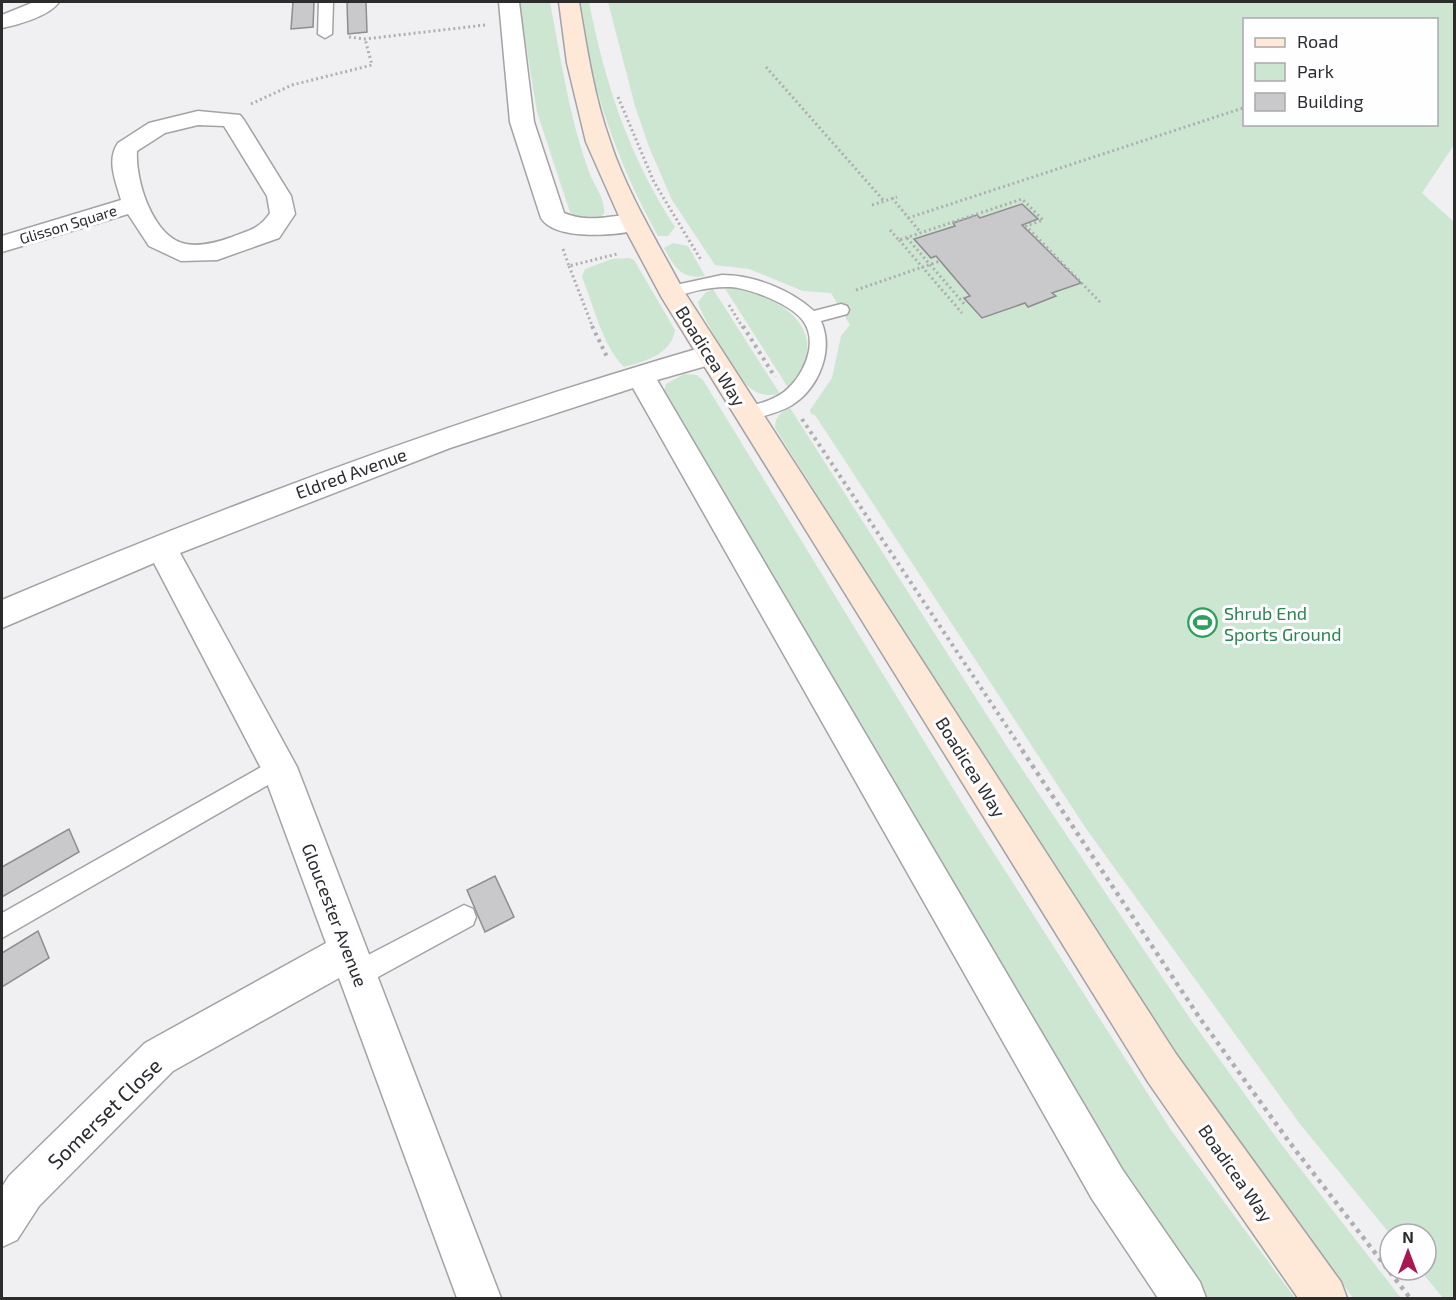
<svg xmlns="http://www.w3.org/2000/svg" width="1456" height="1300" viewBox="0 0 1456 1300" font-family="'Exo 2',sans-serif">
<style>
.green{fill:#cde6d1;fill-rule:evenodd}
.building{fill:#c9c8cb;stroke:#8e8d90;stroke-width:1.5}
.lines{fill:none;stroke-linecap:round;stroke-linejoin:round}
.lane-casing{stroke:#a3a2a5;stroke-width:3}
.street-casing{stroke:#a3a2a5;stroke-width:3}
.secondary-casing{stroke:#a3a2a5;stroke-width:3}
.path-far2{stroke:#afaeb0;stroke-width:3;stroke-dasharray:2 3;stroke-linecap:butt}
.path-far1{stroke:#afaeb0;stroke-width:4;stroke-dasharray:3 4.5;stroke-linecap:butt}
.path{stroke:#afaeb0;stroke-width:4.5;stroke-dasharray:4 5;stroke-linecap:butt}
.lane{fill:#fff;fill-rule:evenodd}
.street{fill:#fff;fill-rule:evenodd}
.secondary{fill:#fee9d8;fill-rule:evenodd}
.labels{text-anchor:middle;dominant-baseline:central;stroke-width:6;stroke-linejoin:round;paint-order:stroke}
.far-street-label{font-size:15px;fill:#2d2c2d;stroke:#fefdff}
.street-label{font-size:18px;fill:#2d2c2d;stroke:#fefdff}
.leisure-label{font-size:18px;fill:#27864d;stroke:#fefdff;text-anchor:start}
.near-street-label{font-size:21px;fill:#2d2c2d;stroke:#fefdff}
</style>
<rect width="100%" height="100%" fill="#f0eff2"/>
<path class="green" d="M 519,2 L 550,2 C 561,59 569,117 589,172 C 594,186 606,199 604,214 L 597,219 L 576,218 L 570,212 L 565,197 L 537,112 Z
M 576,2 L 589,2 C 605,84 629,156 675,227 L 668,236 L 658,236 C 615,159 593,88 576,2 Z
M 608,2 L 1454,2 L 1454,145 L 1422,193 L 1454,222 L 1454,1298 L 1443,1298 L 1420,1270 L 1426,1270 L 1426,1234 L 1390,1234 L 1300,1124 L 1087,830 L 815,415 L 811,414 L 810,410 L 832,378 L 841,336 L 850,325 L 831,293 L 803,291 L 749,269 L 715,265 L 672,200 L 649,147 L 635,106 ZM 1244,20 L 1436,20 L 1436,124 L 1244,124 Z
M 673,243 L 688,246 L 705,276 C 681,280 674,266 664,248 Z
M 629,258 L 634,260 L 675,330 C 671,355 645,361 624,367 C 602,345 594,306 582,277 L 585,269 L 612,259 Z
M 724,287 C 780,293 838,331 789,389 Z
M 713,289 L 780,394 C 769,396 757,395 749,387 C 739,378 700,314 698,302 L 706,292 Z
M 684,374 L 696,375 L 703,380 L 965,808 L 1171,1130 L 1295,1298 L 1206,1298 L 1097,1139 L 663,394 L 666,384 Z
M 790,408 L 1008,748 L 1191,1020 L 1278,1140 L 1401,1298 L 1353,1298 L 1219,1116 L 1082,915 L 775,428 C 775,417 780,412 790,408 Z"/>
<path class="building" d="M 293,2 L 314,2 L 313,27 L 291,29 Z
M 347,2 L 366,2 L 367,32 L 348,34 Z
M 1022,204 L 1038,219 L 1022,225 L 1081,283 L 1052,293 L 1056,296 L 1028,307 L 1025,303 L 982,318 L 964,298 L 970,296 L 936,256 L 931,258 L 914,239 L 955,226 L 953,223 L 977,215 L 980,218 Z
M 69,829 L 79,852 L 2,897 L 2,867 Z
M 495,876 L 514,917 L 485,932 L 467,890 Z
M 38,931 L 49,958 L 2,987 L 2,953 Z"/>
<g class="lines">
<defs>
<path id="lane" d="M 319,2 L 333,2 L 332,34 L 325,38 L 318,34 Z
M 722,275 C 754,275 791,290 814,311 L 841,304 L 847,306 L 849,310 L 847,314 L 821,321 C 834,350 819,388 792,405 C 779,413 762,416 747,421 L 741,419 L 738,414 L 741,409 C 755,404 771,402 784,392 C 802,378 819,345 804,322 C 793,305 750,288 730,287 C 710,286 690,292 671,298 L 665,296 L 663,292 L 665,288 L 671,286 Z
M 279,757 L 287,760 L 290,767 L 287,774 L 2,938 L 2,913 Z
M 464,905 L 473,909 L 476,917 L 473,925 L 367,983 L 358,986 L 349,983 L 346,974 L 349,965 Z"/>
<path id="street" d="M 34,2 L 59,2 C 50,16 17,25 2,28 L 2,15 Z
M 499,2 L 519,2 L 534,122 L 564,213 C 596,226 617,210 643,217 L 646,223 L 643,229 C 619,235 556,242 541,218 L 510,122 Z
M 198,111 L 240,115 L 244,120 L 291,196 L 295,214 L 279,238 L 217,260 L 181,261 L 149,246 L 128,214 L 2,252 L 2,236 L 121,200 C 116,182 106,160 118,143 L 149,123 ZM 198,125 L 224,126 L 267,196 L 270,213 C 259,229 250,230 232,237 C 218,242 201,247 186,244 C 153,238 135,180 137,151 L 165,133 Z
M 710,345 L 720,348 L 724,355 L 720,362 L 657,380 L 1122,1169 L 1200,1282 L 1206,1298 L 1158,1298 L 1092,1199 L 633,388 L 450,448 L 180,553 L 297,767 L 501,1298 L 457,1298 L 339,978 L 173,1071 L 39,1206 L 17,1240 L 2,1247 L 2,1187 L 9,1176 L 145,1043 L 326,943 L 263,772 L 154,563 L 2,628 L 2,600 C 233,502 468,415 710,345 Z"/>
<path id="secondary" d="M 559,2 L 579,2 C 587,49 594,96 610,141 C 626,191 658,243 683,290 L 1176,1054 L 1341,1282 L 1347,1298 L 1298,1298 L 1148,1082 L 662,298 L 622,223 L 586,142 L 567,63 Z"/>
</defs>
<use href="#lane" class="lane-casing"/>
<use href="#street" class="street-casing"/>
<use href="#secondary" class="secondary-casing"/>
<path class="path-far2" d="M 349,37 L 365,39 L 485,25
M 766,67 L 884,201
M 618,97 L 654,182 L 701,260
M 251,104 L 292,85 L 372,65 L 365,39
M 892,198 L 921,233
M 872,205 L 897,197
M 908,218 L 1243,108
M 890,230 L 899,240 L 1022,199 L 1043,220 L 1026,226 L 1100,302
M 907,238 L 966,306
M 899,240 L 962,313
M 563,249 L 569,266 L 617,254
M 569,266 L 593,328
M 856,290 L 940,261
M 729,305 L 743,328"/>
<path class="path-far1" d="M 592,326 L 608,359
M 743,326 L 775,377
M 802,419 L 1023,751"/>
<path class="path" d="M 1022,750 L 1199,1017 L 1290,1143 L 1410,1298"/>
<use href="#lane" class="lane"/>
<use href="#street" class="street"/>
<use href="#secondary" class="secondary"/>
</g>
<defs>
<symbol id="stadium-ring" viewBox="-11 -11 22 22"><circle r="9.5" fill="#fefdff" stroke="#2e9e5b" stroke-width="1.5"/><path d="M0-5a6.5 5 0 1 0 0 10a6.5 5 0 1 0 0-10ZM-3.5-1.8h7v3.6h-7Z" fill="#2e9e5b"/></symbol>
</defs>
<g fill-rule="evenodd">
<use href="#stadium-ring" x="1186" y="606" width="33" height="33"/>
</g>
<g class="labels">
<g class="far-street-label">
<text transform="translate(68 224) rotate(-17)">Glisson Square</text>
</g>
<g class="street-label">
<text transform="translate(711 356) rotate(58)">Boadicea Way</text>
<text transform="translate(351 473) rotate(-20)">Eldred Avenue</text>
<text transform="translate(971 767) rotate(58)">Boadicea Way</text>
<text transform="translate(335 915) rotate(69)">Gloucester Avenue</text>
<text transform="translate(1236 1173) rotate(55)">Boadicea Way</text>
</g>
<g class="leisure-label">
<text x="1224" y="613">Shrub End<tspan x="1224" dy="21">Sports Ground</tspan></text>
</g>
<g class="near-street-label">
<text transform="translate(104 1113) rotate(-44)">Somerset Close</text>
</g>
</g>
<rect width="1456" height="1300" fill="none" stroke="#2d2c2d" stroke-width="6"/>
<rect x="1243" y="18" width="195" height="108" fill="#fefdff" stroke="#aaa9ab" stroke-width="1.5"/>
<rect x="1255" y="38" width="30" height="9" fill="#fee9d8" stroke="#aaa9ab" stroke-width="1.5"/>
<text x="1297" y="48" font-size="18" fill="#2d2c2d">Road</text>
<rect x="1255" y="63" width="30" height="18" fill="#cde6d1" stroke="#aaa9ab" stroke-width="1.5"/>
<text x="1297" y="78" font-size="18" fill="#2d2c2d">Park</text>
<rect x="1255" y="93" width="30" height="18" fill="#c9c8cb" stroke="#aaa9ab" stroke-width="1.5"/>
<text x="1297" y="108" font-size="18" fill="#2d2c2d">Building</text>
<g transform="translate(1408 1252)"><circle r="28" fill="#fefdff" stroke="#aaa9ab" stroke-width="1.5"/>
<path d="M0-4.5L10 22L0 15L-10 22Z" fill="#a91750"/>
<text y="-9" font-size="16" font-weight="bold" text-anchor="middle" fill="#2d2c2d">N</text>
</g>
</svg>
